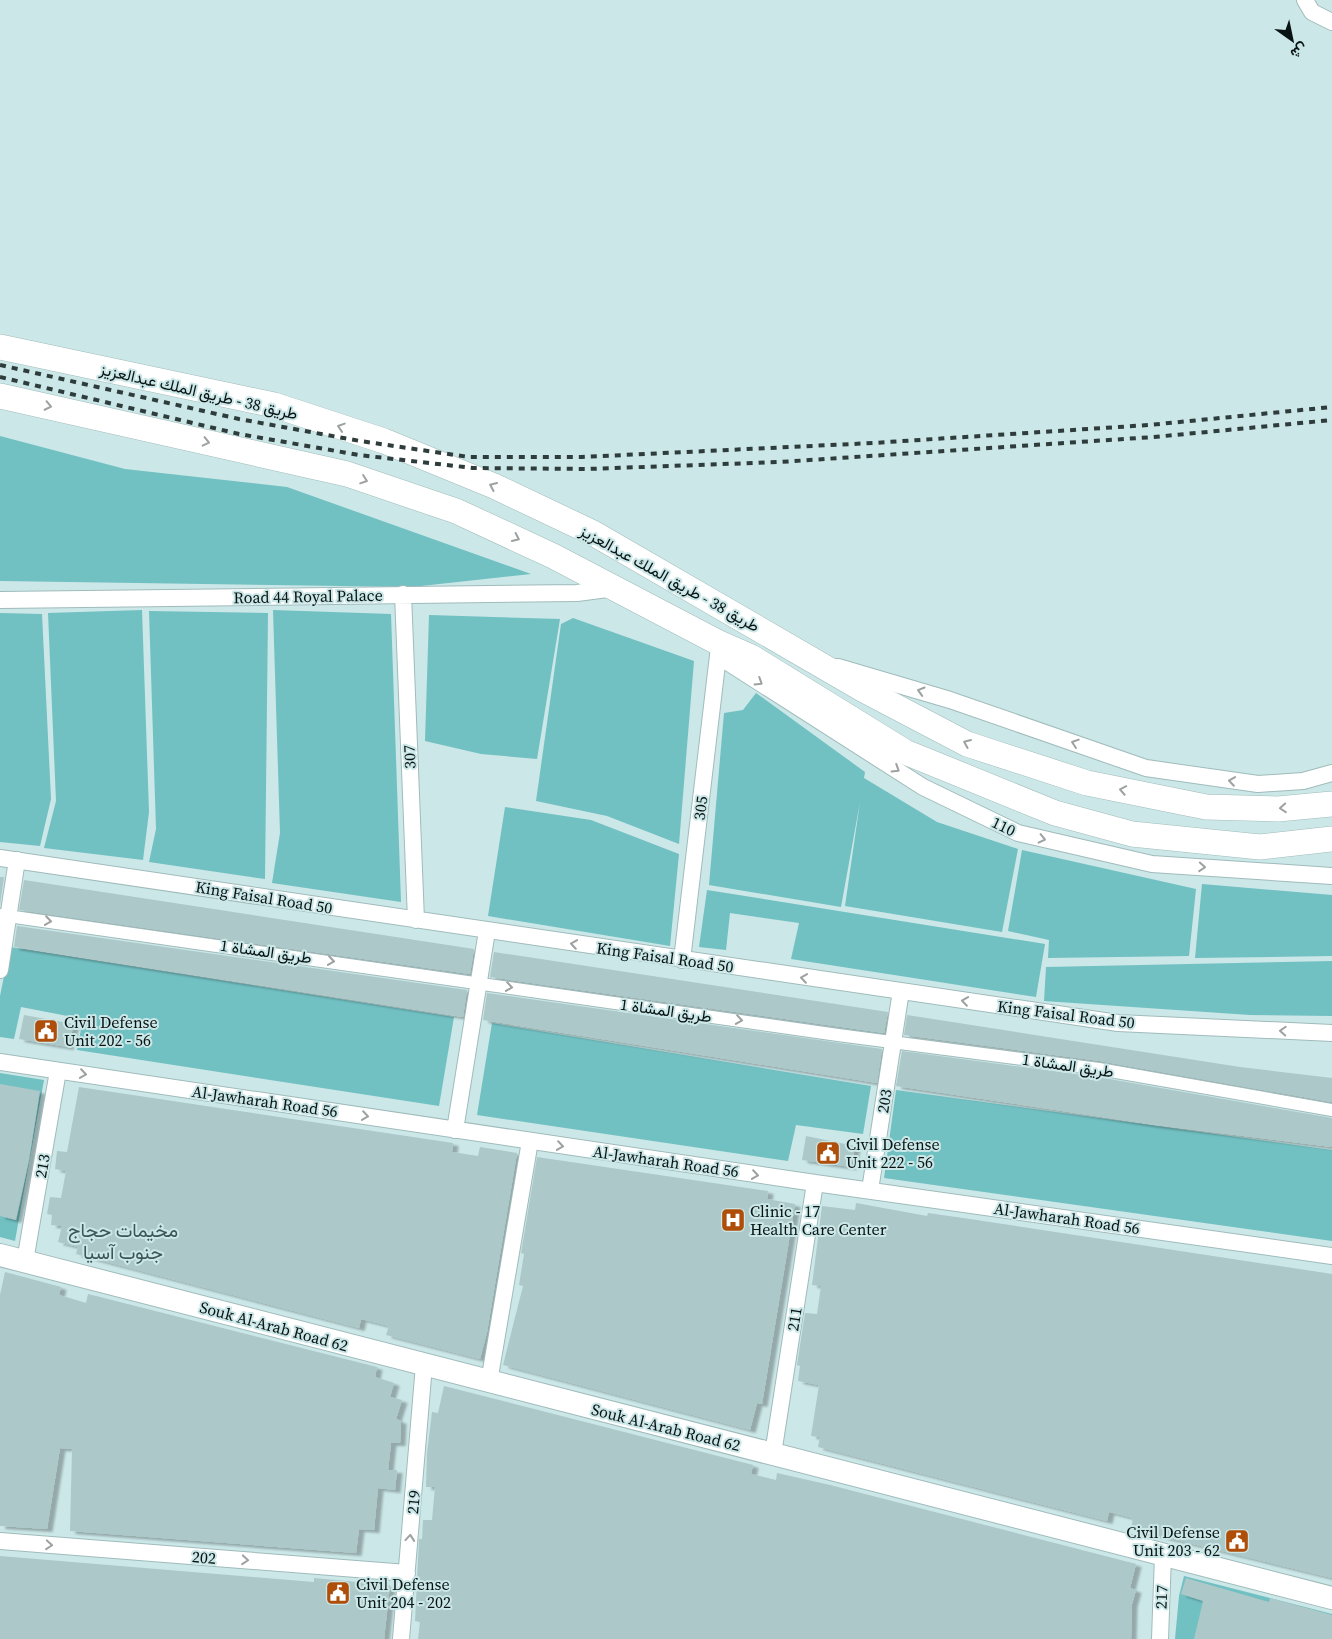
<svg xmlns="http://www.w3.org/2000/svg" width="1332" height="1639" viewBox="0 0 1332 1639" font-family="'Source Serif 4',Vazirmatn,serif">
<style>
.green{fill:#71c0c2}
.building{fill:#adc8c9;filter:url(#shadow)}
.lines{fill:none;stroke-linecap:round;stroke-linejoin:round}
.pedestrian-casing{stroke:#a0bbbb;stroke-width:14}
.minor-casing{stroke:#a0bbbb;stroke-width:18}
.secondary-casing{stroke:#a0bbbb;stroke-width:24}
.primary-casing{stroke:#a0bbbb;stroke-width:26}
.pedestrian{stroke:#fff;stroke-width:12}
.minor{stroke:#fff;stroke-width:16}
.secondary{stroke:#fff;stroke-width:22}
.primary{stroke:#fff;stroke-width:25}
.rail{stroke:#2e3c3c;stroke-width:4;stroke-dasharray:6 6;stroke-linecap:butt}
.oneway{stroke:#9da1a1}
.labels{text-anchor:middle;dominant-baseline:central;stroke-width:4;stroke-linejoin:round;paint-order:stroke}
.street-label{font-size:16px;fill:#091313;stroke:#cbe7e8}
.poi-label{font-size:16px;fill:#091313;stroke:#cbe7e8;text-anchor:start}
.quarter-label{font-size:19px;fill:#3d5556;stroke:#cbe7e8}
</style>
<defs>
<filter id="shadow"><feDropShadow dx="5.5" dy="3" stdDeviation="1" flood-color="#0004"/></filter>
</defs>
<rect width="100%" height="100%" fill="#cbe7e8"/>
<path class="green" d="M 0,436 L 125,469 L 287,487 L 531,574 L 412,587 L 0,581 Z
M 142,610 L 149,812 L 143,860 L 44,848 L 56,801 L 48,613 Z
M 273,610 L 391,614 L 401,902 L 272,883 L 280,833 Z
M 149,611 L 268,613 L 265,879 L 149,862 L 156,829 Z
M 0,613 L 42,614 L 51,799 L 40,846 L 0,842 Z
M 429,615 L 560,619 L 537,759 L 481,754 L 425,741 Z
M 573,618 L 694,661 L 679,844 L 607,816 L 536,801 L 561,624 Z
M 756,693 L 865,772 L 864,778 L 937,822 L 1018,849 L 1002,932 L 845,906 L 860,802 L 841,907 L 709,885 L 724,713 L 743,710 Z
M 505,807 L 591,820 L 679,854 L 670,946 L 488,916 Z
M 1022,850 L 1196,889 L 1189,956 L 1048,958 L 1049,940 L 1008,931 Z
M 1202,884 L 1332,895 L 1332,956 L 1195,958 Z
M 707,890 L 1045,944 L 1036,997 L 791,959 L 799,923 L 730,913 L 726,950 L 699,947 Z
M 10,947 L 454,1017 L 439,1106 L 77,1050 L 83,1019 L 21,1007 L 14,1039 L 0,1037 L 0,996 Z
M 1332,961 L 1332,1016 L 1250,1015 L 1044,1001 L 1046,967 Z
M 492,1023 L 871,1086 L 863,1134 L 796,1125 L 788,1161 L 477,1115 Z
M 0,1073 L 44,1080 L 15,1241 L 0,1237 Z
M 896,1090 L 1332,1150 L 1332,1241 L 884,1178 Z
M 1184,1576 L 1332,1614 L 1332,1639 L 1175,1639 L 1179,1596 Z"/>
<path class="building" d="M 0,877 L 4,877 L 0,905 Z
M 24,880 L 474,949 L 470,974 L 19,910 Z
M 17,926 L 467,990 L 463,1017 L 14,947 Z
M 494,952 L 888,1012 L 884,1033 L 490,977 Z
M 487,993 L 882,1049 L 877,1083 L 483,1020 Z
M 24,1015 L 74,1024 L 68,1047 L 19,1039 Z
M 907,1015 L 1240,1067 L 1332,1078 L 1332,1102 L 1100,1061 L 904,1035 Z
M 902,1051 L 1098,1077 L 1332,1118 L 1332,1147 L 1155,1125 L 896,1086 Z
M 0,1084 L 40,1091 L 29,1160 L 16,1220 L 0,1216 Z
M 79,1087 L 453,1143 L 452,1152 L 478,1156 L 480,1147 L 517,1153 L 487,1332 L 480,1359 L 386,1335 L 389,1326 L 361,1319 L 359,1328 L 76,1254 L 78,1247 L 58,1242 L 62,1226 L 51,1225 L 52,1215 L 47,1214 L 50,1197 L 61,1198 L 66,1171 L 55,1169 L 57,1151 L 67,1152 Z
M 806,1136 L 855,1146 L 851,1167 L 802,1160 Z
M 537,1157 L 768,1191 L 767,1199 L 795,1204 L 762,1404 L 757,1403 L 750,1430 L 503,1365 L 523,1286 L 519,1285 L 524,1254 L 521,1253 Z
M 856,1203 L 927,1216 L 928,1213 L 963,1218 L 1332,1274 L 1332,1578 L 1131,1529 L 1133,1518 L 1109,1512 L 1107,1521 L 818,1447 L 820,1437 L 811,1436 L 819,1385 L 798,1381 L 800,1366 L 797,1365 L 805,1313 L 817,1314 L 821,1286 L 812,1285 L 822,1206 L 855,1210 Z
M 5,1272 L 61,1287 L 59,1295 L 86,1303 L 88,1294 L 377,1367 L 375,1377 L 394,1383 L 390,1397 L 402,1400 L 396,1419 L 401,1421 L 400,1443 L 391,1443 L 388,1470 L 397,1470 L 395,1490 L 378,1488 L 374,1530 L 359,1529 L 356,1553 L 70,1531 L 72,1449 L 60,1448 L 47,1529 L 0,1526 L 0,1295 Z
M 444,1386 L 753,1465 L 751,1474 L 776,1480 L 777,1473 L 830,1485 L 1136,1564 L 1130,1588 L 1136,1590 L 1132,1604 L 1131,1639 L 418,1639 L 420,1622 L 415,1621 L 419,1539 L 422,1539 L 423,1520 L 432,1520 L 435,1487 L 426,1487 L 427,1453 L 432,1412 L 438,1413 Z
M 0,1556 L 314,1582 L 314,1578 L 390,1585 L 384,1639 L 0,1639 Z
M 1186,1578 L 1269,1602 L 1270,1598 L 1332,1615 L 1332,1639 L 1194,1639 L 1203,1601 L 1181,1594 Z"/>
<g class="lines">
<defs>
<path id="pedestrian" d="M 0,915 L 838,1035 L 1099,1069 L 1332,1110"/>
<path id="minor" d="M 1305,0 L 1312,12 L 1332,22
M 403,594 L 416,920
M 0,600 L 577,593 L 615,588
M 718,656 L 923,787 L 1018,833 L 1152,864 L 1332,876
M 838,667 L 950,700 L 1146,768 L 1258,784 L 1303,781 L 1332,773
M 0,858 L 1118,1023 L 1332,1033
M 682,960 L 719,647
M 0,970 L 17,860
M 0,1062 L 815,1183 L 1332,1256
M 455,1130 L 487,931
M 870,1190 L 901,991
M 25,1261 L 58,1071
M 489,1382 L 530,1141
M 773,1454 L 815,1183
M 0,1541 L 407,1573
M 401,1639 L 424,1365
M 1160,1639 L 1163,1555"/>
<path id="secondary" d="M 0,1255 L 1332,1598"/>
<path id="primary" d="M 0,347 L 274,405 L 384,441 L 494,486 L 593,533 L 864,690 L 967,744 L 1087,783 L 1206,807 L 1278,809 L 1332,804
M 0,396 L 347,474 L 456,511 L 553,556 L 719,643 L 751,657 L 905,752 L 1055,813 L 1132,834 L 1260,847 L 1332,839"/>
</defs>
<use href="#pedestrian" class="pedestrian-casing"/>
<use href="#minor" class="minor-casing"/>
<use href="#secondary" class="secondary-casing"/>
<use href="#primary" class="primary-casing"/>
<use href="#pedestrian" class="pedestrian"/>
<use href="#minor" class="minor"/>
<use href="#secondary" class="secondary"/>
<use href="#primary" class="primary"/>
<path class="rail" d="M 0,365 L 239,419 L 360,441 L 469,457 L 582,457 L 873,443 L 1149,425 L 1332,407
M 0,377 L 239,434 L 359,455 L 473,468 L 587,469 L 780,462 L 1154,437 L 1332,420"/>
</g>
<defs><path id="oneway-chevron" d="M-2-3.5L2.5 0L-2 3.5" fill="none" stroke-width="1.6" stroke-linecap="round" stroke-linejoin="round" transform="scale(1.25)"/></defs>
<g class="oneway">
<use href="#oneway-chevron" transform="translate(48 406) rotate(12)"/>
<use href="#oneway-chevron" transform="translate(341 427) rotate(-162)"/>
<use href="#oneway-chevron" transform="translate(206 442) rotate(13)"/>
<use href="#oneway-chevron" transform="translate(364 480) rotate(19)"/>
<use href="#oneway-chevron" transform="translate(493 486) rotate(-156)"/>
<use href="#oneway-chevron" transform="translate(516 538) rotate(25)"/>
<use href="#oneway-chevron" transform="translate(759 682) rotate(32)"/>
<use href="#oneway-chevron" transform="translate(921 691) rotate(-164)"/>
<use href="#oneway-chevron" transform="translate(967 743) rotate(-157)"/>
<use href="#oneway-chevron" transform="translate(1075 743) rotate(-161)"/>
<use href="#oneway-chevron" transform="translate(896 769) rotate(32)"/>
<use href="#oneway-chevron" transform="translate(1232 781) rotate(-172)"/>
<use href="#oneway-chevron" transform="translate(1123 790) rotate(-169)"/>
<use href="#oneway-chevron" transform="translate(1283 808) rotate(176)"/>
<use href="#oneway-chevron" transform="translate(1042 839) rotate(13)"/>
<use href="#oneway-chevron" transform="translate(1202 867) rotate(4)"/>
<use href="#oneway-chevron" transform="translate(48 921) rotate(8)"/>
<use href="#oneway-chevron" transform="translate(574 944) rotate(-171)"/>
<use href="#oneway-chevron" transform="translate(331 961) rotate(8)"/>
<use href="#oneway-chevron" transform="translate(804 978) rotate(-172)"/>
<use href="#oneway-chevron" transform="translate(509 987) rotate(8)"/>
<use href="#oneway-chevron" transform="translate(965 1001) rotate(-172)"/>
<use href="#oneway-chevron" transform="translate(739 1020) rotate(8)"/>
<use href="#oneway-chevron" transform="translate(1283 1031) rotate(-177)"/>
<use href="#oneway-chevron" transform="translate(83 1074) rotate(8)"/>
<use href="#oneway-chevron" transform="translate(365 1116) rotate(8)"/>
<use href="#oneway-chevron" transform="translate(560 1146) rotate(8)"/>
<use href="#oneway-chevron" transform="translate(755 1175) rotate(8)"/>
<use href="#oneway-chevron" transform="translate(410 1538) rotate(-85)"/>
<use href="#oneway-chevron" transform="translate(49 1545) rotate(5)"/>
<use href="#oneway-chevron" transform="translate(245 1560) rotate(5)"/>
</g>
<defs>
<symbol id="civic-square" viewBox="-11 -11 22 22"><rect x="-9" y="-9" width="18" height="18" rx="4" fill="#af4e09" stroke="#cbe7e8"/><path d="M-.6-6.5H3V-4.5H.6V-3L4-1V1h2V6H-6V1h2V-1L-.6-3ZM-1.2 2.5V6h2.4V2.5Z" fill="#fff"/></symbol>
<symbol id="hospital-square" viewBox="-11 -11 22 22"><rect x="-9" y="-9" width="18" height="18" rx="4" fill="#af4e09" stroke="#cbe7e8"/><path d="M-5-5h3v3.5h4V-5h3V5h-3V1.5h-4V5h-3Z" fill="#fff"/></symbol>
</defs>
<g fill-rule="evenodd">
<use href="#civic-square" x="32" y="1017" width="28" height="28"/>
<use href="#civic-square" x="814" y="1139" width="28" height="28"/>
<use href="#hospital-square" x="719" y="1206" width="28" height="28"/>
<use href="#civic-square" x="1223" y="1527" width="28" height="28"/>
<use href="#civic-square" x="324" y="1579" width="28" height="28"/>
</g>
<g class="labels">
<g class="street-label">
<text transform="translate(199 391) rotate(13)">طريق 38 - طريق الملك عبدالعزيز</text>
<text transform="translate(670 578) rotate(29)">طريق 38 - طريق الملك عبدالعزيز</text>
<text transform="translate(308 596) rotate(-1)">Road 44 Royal Palace</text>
<text transform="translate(409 757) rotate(-92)">307</text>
<text transform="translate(700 808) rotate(-83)">305</text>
<text transform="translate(1004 826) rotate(25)">110</text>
<text transform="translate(264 897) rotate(9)">King Faisal Road 50</text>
<text transform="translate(266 951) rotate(8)">طريق المشاة 1</text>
<text transform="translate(665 957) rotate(8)">King Faisal Road 50</text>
<text transform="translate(666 1010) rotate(8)">طريق المشاة 1</text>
<text transform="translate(1066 1014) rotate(7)">King Faisal Road 50</text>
<text transform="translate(1068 1065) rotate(8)">طريق المشاة 1</text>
<text transform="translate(265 1101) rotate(8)">Al-Jawharah Road 56</text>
<text transform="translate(884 1101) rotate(-81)">203</text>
<text transform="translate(666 1161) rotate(8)">Al-Jawharah Road 56</text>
<text transform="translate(42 1166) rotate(-80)">213</text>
<text transform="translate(1067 1218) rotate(8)">Al-Jawharah Road 56</text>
<text transform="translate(794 1319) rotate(-81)">211</text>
<text transform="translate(274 1326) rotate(15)">Souk Al-Arab Road 62</text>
<text transform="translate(666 1427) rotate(14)">Souk Al-Arab Road 62</text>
<text transform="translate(413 1502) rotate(-85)">219</text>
<text transform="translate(204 1557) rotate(5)">202</text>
<text transform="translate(1161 1597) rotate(-88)">217</text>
</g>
<g class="poi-label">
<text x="64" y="1022">Civil Defense<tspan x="64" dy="18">Unit 202 - 56</tspan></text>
<text x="846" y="1144">Civil Defense<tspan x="846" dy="18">Unit 222 - 56</tspan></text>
<text x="750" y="1211">Clinic - 17<tspan x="750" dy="18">Health Care Center</tspan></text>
<text x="1220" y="1532" text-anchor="end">Civil Defense<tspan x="1220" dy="18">Unit 203 - 62</tspan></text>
<text x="356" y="1584">Civil Defense<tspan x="356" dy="18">Unit 204 - 202</tspan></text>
</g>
<g class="quarter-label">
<text x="123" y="1230">مخيمات حجاج<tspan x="123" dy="22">جنوب آسيا</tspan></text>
</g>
</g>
<g transform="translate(1292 40) rotate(147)" stroke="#cbe7e8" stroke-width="4" paint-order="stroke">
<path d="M0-4L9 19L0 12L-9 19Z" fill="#091313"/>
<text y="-8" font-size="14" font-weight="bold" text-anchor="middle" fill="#091313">ش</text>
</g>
</svg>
